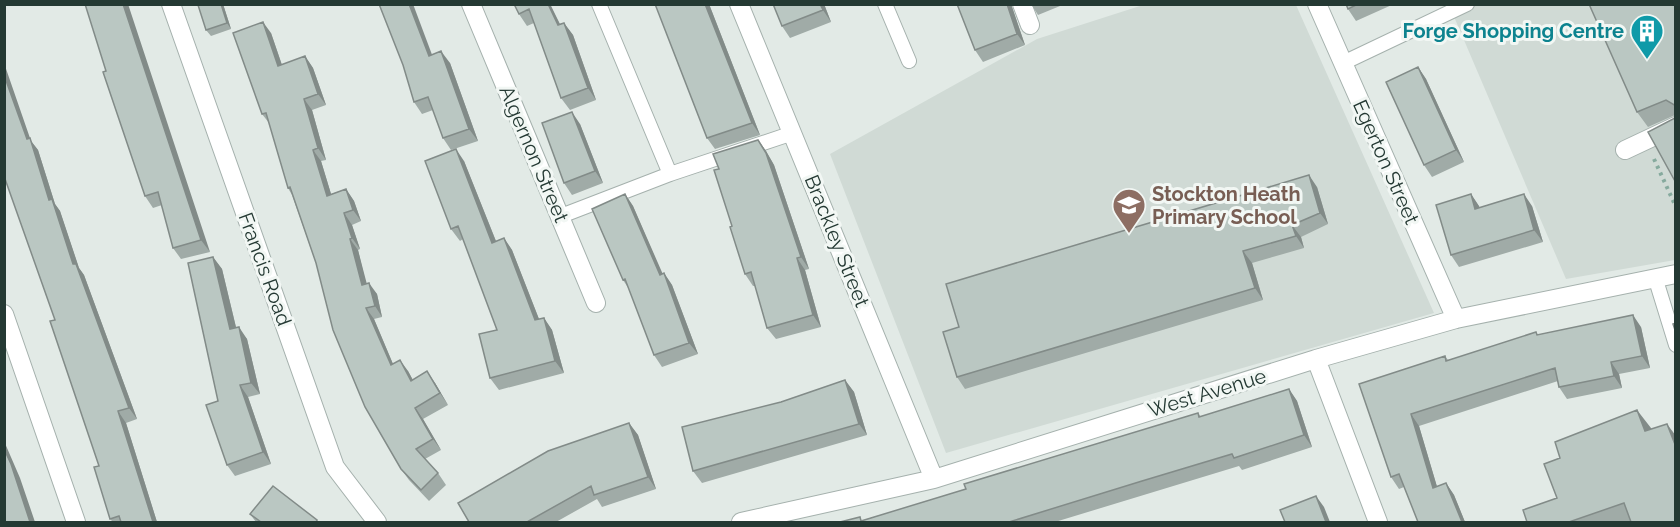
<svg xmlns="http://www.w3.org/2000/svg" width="1680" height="527" viewBox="0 0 1680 527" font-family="Raleway,sans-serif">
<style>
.built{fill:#d0dad5}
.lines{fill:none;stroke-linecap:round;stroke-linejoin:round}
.service-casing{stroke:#a5b1ad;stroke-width:16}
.pedestrian-casing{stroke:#a5b1ad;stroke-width:20}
.minor-casing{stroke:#a5b1ad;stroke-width:20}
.path{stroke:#86aa9e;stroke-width:4;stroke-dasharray:3 4.5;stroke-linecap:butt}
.service{stroke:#fff;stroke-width:14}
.pedestrian{stroke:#fff;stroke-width:18}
.minor{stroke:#fff;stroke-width:18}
.wall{fill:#a0aba7}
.shaded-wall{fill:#828b88}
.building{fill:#bac7c2;stroke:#828b88;stroke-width:1.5}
.labels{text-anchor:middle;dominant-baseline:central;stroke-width:6;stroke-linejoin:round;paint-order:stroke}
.culture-label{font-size:20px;font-weight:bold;fill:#0d838f;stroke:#f2f7f4;text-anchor:end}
.street-label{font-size:20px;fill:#243933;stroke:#f2f7f4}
.education-label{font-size:20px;font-weight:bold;fill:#785e54;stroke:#f2f7f4;text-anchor:start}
</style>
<rect width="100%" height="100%" fill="#e2eae6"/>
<path class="built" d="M 1143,5 L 1296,5 L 1434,313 L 946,453 L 830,154 L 1037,39 Z
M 1449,5 L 1675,5 L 1675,260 L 1566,279 Z"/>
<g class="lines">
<defs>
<path id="service" d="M 599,4 L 670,174
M 885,4 L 909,61
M 1343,63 L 1467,4
M 561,216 L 670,174 L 793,133
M 1655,277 L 1676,345"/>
<path id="pedestrian" d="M 1625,150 L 1676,126"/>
<path id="minor" d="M 171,4 L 335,467 L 377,522
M 471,4 L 596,303
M 739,4 L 934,479
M 1022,4 L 1030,25
M 1317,4 L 1456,319
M 4,314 L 76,522
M 1316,359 L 1378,522
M 741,522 L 934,479 L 1316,359 L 1456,319 L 1676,274"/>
</defs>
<use href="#service" class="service-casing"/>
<use href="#pedestrian" class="pedestrian-casing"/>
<use href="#minor" class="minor-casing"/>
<path class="path" d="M 1654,159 L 1676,207"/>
<use href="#service" class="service"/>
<use href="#pedestrian" class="pedestrian"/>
<use href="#minor" class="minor"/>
</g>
<path class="wall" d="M 223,4 L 231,29 L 211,36 L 206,30 Z
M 514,4 L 550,4 L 560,24 L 564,23 L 573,35 L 596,100 L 570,110 L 561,98 L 534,23 L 527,26 L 519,14 Z
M 655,4 L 709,4 L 760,135 L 715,149 L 707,138 Z
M 824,4 L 831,22 L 790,38 L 782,26 Z
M 957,4 L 1011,4 L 1025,45 L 983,62 L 975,50 Z
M 1031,4 L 1065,4 L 1038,15 Z
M 1346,4 L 1394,4 L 1356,21 L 1348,9 Z
M 1676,4 L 1676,183 L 1675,115 L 1648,127 L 1637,112 Z
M 271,33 L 282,65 L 305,56 L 313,68 L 326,105 L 312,110 L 326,160 L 321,161 L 331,194 L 346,189 L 354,201 L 361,221 L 352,225 L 360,249 L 358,250 L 366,284 L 377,294 L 382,317 L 374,319 L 393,364 L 408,371 L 413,380 L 435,383 L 448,405 L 423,419 L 441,450 L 425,459 L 438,473 L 446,485 L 429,501 L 409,480 L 401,469 L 316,263 L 292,195 L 288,188 L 269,123 L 262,114 Z
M 432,55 L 450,63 L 478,141 L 451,150 L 443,138 L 433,110 L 422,114 L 414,102 L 403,65 Z
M 1418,67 L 1426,79 L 1464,162 L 1432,177 L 1424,165 Z
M 103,72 L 210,252 L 181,259 L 173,248 L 162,205 L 153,208 L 145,196 Z
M 580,124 L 603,183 L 572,195 L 564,183 Z
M 758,140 L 766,151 L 774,165 L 809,269 L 805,270 L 821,327 L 776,339 L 767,328 L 755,286 L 753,286 L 745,274 L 719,169 Z
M 31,141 L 38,150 L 55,204 L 60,211 L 79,268 L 84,275 L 137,419 L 126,423 L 157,522 L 113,522 L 110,519 L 99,466 L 55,320 Z
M 464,161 L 496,241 L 504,238 L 512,250 L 539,319 L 544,318 L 552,330 L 564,373 L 499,390 L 490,378 L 497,330 L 463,239 L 460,241 L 451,229 Z
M 1317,187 L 1328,224 L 1301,237 L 1304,248 L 1252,263 L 1263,300 L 965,389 L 957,377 L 959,327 Z
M 625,194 L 633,206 L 662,274 L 664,273 L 672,285 L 698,354 L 662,367 L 654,355 L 629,289 L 623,280 Z
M 1471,194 L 1480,208 L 1532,206 L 1543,242 L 1459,267 L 1451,255 Z
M 213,257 L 222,269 L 236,327 L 247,339 L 260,394 L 248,397 L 271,464 L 235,476 L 227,465 L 218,401 Z
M 1641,327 L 1650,368 L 1619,374 L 1622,388 L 1567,399 L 1559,387 L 1558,381 L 1419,426 L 1437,487 L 1446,483 L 1454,495 L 1465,522 L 1418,522 L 1404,487 L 1399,489 L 1391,477 L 1359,384 L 1445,356 L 1448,360 L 1538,335 Z
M 845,380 L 854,392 L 867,435 L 702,483 L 693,471 L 781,402 Z
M 1289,389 L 1297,401 L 1312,447 L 1242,470 L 1239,466 L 1055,522 L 840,522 L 860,517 L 862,521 L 966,489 L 1198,413 L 1201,417 Z
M 629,423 L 638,435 L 656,489 L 602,507 L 597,499 L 556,522 L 469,522 Z
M 1544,464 L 1676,522 L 1527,522 L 1557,498 Z
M 250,514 L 317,520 L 319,522 L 256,522 Z"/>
<path class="shaded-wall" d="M 123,4 L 128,4 L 210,252 L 201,240 Z
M 221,4 L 223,4 L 231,29 L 227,23 Z
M 409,4 L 413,4 L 437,68 L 429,56 Z
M 548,4 L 550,4 L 566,37 L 558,25 Z
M 705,4 L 709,4 L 760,135 L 752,123 Z
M 820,4 L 824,4 L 831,22 L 823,10 Z
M 1007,4 L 1011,4 L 1025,45 L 1017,34 Z
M 263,22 L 271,33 L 286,77 L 278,66 Z
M 564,23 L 573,35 L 596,100 L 588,88 Z
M 441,51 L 450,63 L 478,141 L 469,129 Z
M 305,56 L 313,68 L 326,105 L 318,94 Z
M 4,63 L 31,141 L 38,150 L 55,204 L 60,211 L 79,268 L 84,275 L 137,419 L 129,408 L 73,264 L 27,139 L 4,75 Z
M 1418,67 L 1426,79 L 1464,162 L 1456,150 Z
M 304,99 L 312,110 L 326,160 L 318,148 Z
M 572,112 L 580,124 L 603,183 L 595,171 Z
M 758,140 L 766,151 L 774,165 L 809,269 L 801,257 Z
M 456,149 L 464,161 L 501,254 L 492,243 Z
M 313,150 L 321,161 L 335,207 L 327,196 Z
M 1309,175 L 1317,187 L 1328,224 L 1320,213 Z
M 346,189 L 354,201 L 361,221 L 353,210 Z
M 625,194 L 633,206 L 668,286 L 660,275 Z
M 1471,194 L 1479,206 L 1483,221 L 1475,209 Z
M 1524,194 L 1532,206 L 1543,242 L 1534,230 Z
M 344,213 L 352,225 L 360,249 L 352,238 Z
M 1292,225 L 1301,237 L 1304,248 L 1296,236 Z
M 504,238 L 512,250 L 544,332 L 535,320 Z
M 350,239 L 358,250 L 370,296 L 362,285 Z
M 1243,251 L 1252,263 L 1263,300 L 1255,288 Z
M 213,257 L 222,269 L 239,340 L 230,329 Z
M 797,258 L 805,270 L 821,327 L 813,315 Z
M 664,273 L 672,285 L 698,354 L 689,343 Z
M 369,283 L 377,294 L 382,317 L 375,306 Z
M 366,308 L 374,319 L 398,376 L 391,365 Z
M 1633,315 L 1641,327 L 1650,368 L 1642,356 Z
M 544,318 L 552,330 L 564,373 L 555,361 Z
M 239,327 L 247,339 L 260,394 L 251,383 Z
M 400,360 L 408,371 L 419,392 L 411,381 Z
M 1611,362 L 1619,374 L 1622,388 L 1614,376 Z
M 427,371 L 435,383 L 448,405 L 440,393 Z
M 845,380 L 854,392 L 867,435 L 859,424 Z
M 240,385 L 248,397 L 271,464 L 263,452 Z
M 1289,389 L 1297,401 L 1312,447 L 1304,435 Z
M 415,408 L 423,419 L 441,450 L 433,439 Z
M 1637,410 L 1651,428 L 1658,450 L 1645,431 Z
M 118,411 L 126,423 L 157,522 L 153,522 Z
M 1411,414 L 1419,426 L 1441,500 L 1433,488 Z
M 629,423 L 638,435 L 656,489 L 648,477 Z
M 1667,424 L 1676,436 L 1676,447 Z
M 4,441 L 20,478 L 35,522 L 30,522 L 4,449 Z
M 1446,483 L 1454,495 L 1465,522 L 1462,522 Z
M 1316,496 L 1324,507 L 1330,522 L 1326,522 Z"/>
<path class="building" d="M 85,4 L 123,4 L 201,240 L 173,248 L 158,192 L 145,196 L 103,72 L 106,71 Z
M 221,4 L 227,23 L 206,30 L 198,5 Z
M 379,4 L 409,4 L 429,56 L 441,51 L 469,129 L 443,138 L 428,97 L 414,102 L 403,65 Z
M 514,4 L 548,4 L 558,25 L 564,23 L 588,88 L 561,98 L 529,9 L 519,14 Z
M 655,4 L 705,4 L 752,123 L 707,138 Z
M 773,4 L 820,4 L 823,10 L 782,26 Z
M 957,4 L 1007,4 L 1017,34 L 975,50 Z
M 1346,4 L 1358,4 L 1348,9 Z
M 1589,4 L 1676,4 L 1676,106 L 1666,100 L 1637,112 Z
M 263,22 L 278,66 L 305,56 L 318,94 L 304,99 L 318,148 L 313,150 L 327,196 L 346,189 L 353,210 L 344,213 L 352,238 L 350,239 L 362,285 L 369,283 L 375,306 L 366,308 L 391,365 L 400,360 L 411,381 L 427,371 L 440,393 L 415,408 L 433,439 L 416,449 L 438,473 L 421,490 L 401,469 L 365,407 L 333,330 L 316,263 L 290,187 L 288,188 L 266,113 L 262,114 L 233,33 Z
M 1418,67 L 1456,150 L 1424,165 L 1386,82 Z
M 4,75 L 27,139 L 30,138 L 49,200 L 52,199 L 73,264 L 76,264 L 129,408 L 118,411 L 153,522 L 121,522 L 119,516 L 110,519 L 94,467 L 99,466 L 50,321 L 55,320 L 4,176 Z
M 1676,107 L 1676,183 L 1648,132 L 1675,118 Z
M 572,112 L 595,171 L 564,183 L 542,123 Z
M 758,140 L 766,153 L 801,257 L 797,258 L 813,315 L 767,328 L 751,272 L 745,274 L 730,227 L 732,226 L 714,170 L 719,169 L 713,154 Z
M 456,149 L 492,243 L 504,238 L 535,320 L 544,318 L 555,361 L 490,378 L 479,334 L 497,330 L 458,226 L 451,229 L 425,161 Z
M 1309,175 L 1320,213 L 1292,225 L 1296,236 L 1243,251 L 1255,288 L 957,377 L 943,332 L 959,327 L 946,284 Z
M 625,194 L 660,275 L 664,273 L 689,343 L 654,355 L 625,279 L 623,280 L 592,209 Z
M 1471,194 L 1475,209 L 1524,194 L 1534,230 L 1451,255 L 1436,205 Z
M 213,257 L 230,329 L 239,327 L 251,383 L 240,385 L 263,452 L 227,465 L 206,405 L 218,401 L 188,263 Z
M 1633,315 L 1642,356 L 1611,362 L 1614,376 L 1559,387 L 1555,368 L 1411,414 L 1433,488 L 1446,483 L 1462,522 L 1418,522 L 1399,474 L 1391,477 L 1359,384 L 1445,356 L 1446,361 L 1536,332 L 1537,335 Z
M 1676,323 L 1676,333 L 1673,324 Z
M 845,380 L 859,424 L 693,471 L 682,427 L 781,402 Z
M 1289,389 L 1304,435 L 1234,458 L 1232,454 L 1142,481 L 1009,522 L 840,522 L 860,517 L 861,521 L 966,489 L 964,484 L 1198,413 L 1199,417 Z
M 1637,410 L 1645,431 L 1667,424 L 1676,447 L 1676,522 L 1631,522 L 1624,503 L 1569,522 L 1527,522 L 1523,510 L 1557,498 L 1544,464 L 1560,458 L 1555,442 Z
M 629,423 L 648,477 L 594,495 L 591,486 L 527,522 L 469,522 L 458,503 L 548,451 Z
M 4,449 L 11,464 L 30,522 L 4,522 Z
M 273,486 L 317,520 L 316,522 L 261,522 L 250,514 Z
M 1316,496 L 1326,522 L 1285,522 L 1280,510 Z"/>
<defs>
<symbol id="building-pin" viewBox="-11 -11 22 30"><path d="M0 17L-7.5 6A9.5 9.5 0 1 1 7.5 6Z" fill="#0f9aa8" stroke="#f2f7f4"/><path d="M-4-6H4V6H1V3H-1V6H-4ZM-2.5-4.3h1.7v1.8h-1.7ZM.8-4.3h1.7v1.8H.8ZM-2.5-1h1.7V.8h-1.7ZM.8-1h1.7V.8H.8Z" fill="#fff"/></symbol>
<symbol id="school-pin" viewBox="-11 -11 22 30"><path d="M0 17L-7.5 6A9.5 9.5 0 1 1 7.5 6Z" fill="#8d6e63" stroke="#f2f7f4"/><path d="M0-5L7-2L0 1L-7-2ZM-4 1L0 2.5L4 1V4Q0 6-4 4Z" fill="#fff"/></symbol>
</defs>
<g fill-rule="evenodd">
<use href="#building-pin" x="1628" y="12" width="38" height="52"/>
<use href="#school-pin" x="1110" y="186" width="38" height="52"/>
</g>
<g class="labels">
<g class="culture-label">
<text x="1624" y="31">Forge Shopping Centre</text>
</g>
<g class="street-label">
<text transform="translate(534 154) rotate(67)">Algernon Street</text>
<text transform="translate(1386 162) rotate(66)">Egerton Street</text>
<text transform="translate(837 241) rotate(68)">Brackley Street</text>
<text transform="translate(265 269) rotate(70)">Francis Road</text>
<text transform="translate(1207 393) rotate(-17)">West Avenue</text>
</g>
<g class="education-label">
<text x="1152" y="194">Stockton Heath<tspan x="1152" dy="23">Primary School</tspan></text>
</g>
</g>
<rect width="1680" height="527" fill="none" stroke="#243933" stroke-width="12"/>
</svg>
